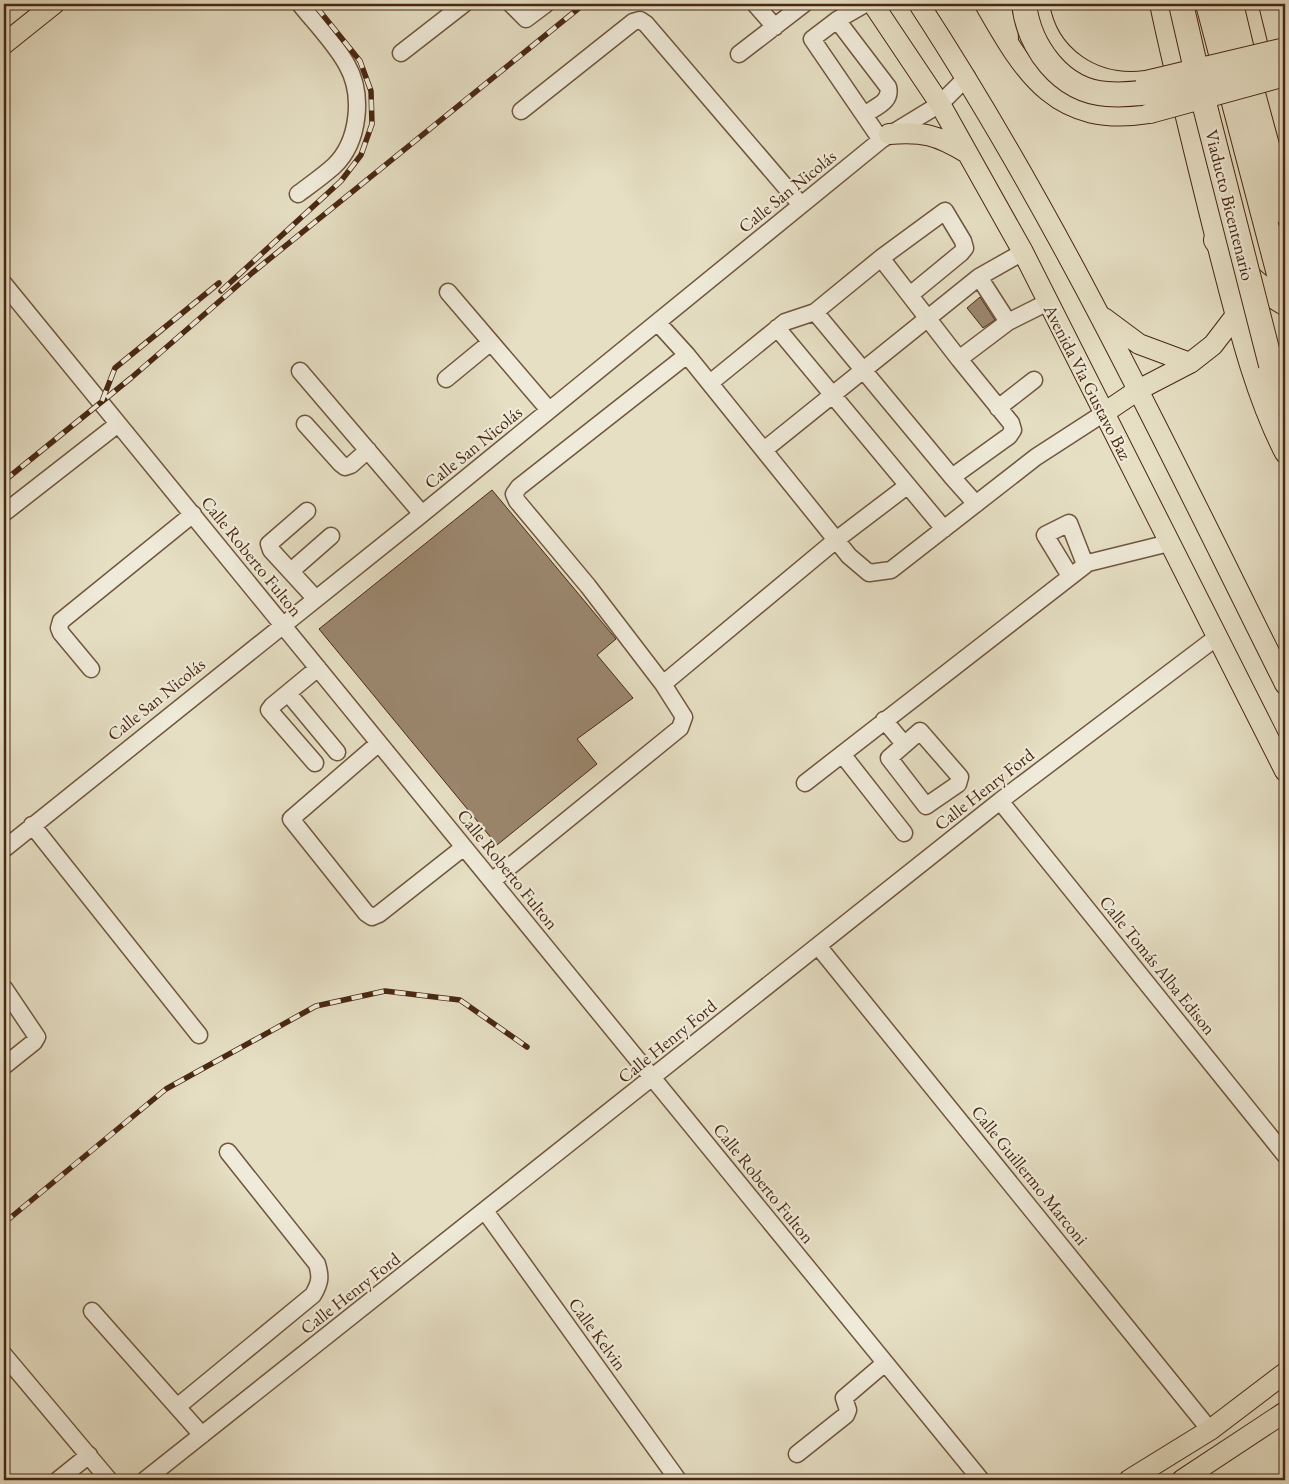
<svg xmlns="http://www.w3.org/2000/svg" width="1289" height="1484" viewBox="0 0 1289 1484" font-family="'EB Garamond',serif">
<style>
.building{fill:#9b876f;stroke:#492812}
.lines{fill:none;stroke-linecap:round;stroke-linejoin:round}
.minor-casing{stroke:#70563e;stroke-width:19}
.major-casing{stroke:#492812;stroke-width:22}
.highway-casing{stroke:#492812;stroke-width:26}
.minor{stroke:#efead9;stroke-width:16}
.major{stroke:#e6dfc4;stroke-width:20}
.highway{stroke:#e6dfc4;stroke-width:24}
.rail-casing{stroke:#492812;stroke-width:5.5}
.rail{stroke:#efead9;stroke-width:4;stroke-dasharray:11;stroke-linecap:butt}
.major-bridge-casing{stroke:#492812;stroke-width:22;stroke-linecap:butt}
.highway-bridge-casing{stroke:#492812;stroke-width:26;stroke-linecap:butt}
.major-bridge{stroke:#e6dfc4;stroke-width:20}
.highway-bridge{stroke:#e6dfc4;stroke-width:24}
.labels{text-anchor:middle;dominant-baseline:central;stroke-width:4.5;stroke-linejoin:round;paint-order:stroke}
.street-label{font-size:18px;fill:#492812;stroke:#efead9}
</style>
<rect width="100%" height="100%" fill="#e6dfc4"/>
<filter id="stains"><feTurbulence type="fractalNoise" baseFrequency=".004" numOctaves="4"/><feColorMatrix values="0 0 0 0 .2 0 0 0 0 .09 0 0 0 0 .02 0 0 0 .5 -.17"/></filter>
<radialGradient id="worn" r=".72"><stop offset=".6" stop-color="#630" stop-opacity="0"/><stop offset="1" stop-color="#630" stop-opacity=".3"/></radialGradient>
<path class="building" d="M 980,297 L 995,320 L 983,328 L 967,308 Z
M 492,490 L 616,639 L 597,655 L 633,698 L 577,739 L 597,764 L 497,845 L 319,629 Z"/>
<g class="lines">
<defs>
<path id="minor" d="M 511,4 L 526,19 L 546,4
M 755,4 L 775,27
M 865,4 L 837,20 L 812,39 L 881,140
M 837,20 L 888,87 C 892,102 875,107 864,115
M 401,53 L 464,4
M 739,54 L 804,4
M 521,111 L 633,22 L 640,20 L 646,24 L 801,205
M 298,194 C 310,185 323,176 334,166 C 359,142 364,95 347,65 C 335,43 315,23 300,4
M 881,258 L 959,359 L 1008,322 L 1048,302
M 979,277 L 1008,322
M 4,284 L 981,1480
M 448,292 L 549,410
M 815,312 L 952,477
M 658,323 L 687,355 L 849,556 L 869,573 L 891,570 L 1036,457 L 1104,413
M 777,328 L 944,529
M 687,355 L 519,487 L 514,494 L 517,501 L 588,586 L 663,684 L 836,540 L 907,486
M 959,359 L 1011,423 L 1013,430 L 1009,436 L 952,477 L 976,504
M 300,371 L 422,514
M 446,379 L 491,342
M 710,383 L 785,322 L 815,312 L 881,258 L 945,211 L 963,241 L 965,248 L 961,253 L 910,295
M 998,408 L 1034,380
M 305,424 L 340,463 L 345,467 L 351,465 L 368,450
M 764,450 L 979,277 L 1023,252
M 307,511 L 269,544 L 271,550 L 315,598
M 4,513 L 118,424
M 291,571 L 331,536
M 1070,576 L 1045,535 L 1069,523 L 1085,564
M 91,669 L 61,633 L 59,628 L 61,621 L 193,514
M 288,693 L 337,752
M 884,720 L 904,744
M 920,731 L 960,777 L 958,784 L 926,806 L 889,758 Z
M 379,743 L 291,819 L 366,913 L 372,917 L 379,914 L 464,847
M 842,754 L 904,833
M 315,763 L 269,710 L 272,706 L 318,668
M 805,783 L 1088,563 L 1169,543
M 1000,801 L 1285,1155
M 32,825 L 199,1035
M 4,849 L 422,514 L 881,140 L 940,104 L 967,77
M 492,881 L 680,728 L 684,717 L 663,684
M 818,946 L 1210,1430
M 4,988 L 37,1037 L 34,1042 L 4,1066
M 485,1211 L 678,1480
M 92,1311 L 202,1435
M 4,1355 L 109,1480
M 177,1407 L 313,1295 C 320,1283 321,1277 317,1264 L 228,1152
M 797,1454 L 846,1415 L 848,1410 L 844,1398 L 885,1363
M 58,1480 L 89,1455
M 145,1480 L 1000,801 L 1217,637"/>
<path id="major" d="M 873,4 L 940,104 L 1023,252 L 1285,771
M 919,4 C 1060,220 1170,454 1285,684
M 985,4 C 1026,76 1057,128 1150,113
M 1006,4 L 1008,39
M 1039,4 C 1047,57 1094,88 1146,81
M 1160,4 C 1178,88 1199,171 1220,255 C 1237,320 1254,393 1285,453
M 1269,4 L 1284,65
M 4,44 L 54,4
M 889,134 C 923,131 937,135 967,153
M 1104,318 L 1139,344 L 1190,363
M 1104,413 L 1138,390 L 1190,363 L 1213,345 L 1236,315
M 1129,1480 L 1210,1430 L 1285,1373
M 1182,1480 L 1285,1412"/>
<path id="highway" d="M 1208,4 L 1285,297
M 1231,4 L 1249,79 L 1285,212
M 1216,240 C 1235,267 1257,287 1285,303
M 1271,365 L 1285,405"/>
</defs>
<use href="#minor" class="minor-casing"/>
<use href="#major" class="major-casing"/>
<use href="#highway" class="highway-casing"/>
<use href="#minor" class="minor"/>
<use href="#major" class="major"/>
<use href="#highway" class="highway"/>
<defs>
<path id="rail" d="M 221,291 L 341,181 L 361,155 L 372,124 L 371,91 L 360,61 L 314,4
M 102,401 L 115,368 L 219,283
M 4,481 L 131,378 L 252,273 L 584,4
M 4,1223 L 166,1089 L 316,1006 L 385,991 L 460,1000 L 527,1047"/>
</defs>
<use href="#rail" class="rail-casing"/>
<use href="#rail" class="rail"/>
<defs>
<path id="major-bridge" d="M 1146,81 L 1281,49
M 1150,113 L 1285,76"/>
<path id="highway-bridge" d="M 1024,4 C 1029,46 1060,91 1107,94 C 1159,98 1233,72 1285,59
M 1181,4 L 1201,91 L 1271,365"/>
</defs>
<use href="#major-bridge" class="major-bridge-casing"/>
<use href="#highway-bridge" class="highway-bridge-casing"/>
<use href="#major-bridge" class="major-bridge"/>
<use href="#highway-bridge" class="highway-bridge"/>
</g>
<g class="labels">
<g class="street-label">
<text transform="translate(787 191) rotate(-39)">Calle San Nicolás</text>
<text transform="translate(1230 205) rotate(76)">Viaducto Bicentenario</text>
<text transform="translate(1088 382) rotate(63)">Avenida Via Gustavo Baz</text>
<text transform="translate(473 447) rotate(-39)">Calle San Nicolás</text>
<text transform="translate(252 556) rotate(51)">Calle Roberto Fulton</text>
<text transform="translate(156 699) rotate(-39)">Calle San Nicolás</text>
<text transform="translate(984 789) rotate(-38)">Calle Henry Ford</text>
<text transform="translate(508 869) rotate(51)">Calle Roberto Fulton</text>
<text transform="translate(1158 965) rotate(51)">Calle Tomás Alba Edison</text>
<text transform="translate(667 1041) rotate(-39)">Calle Henry Ford</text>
<text transform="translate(1030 1175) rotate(51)">Calle Guillermo Marconi</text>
<text transform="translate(764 1183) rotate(51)">Calle Roberto Fulton</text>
<text transform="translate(350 1293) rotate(-38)">Calle Henry Ford</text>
<text transform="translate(598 1334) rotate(54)">Calle Kelvin</text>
</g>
</g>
<rect width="1289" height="1484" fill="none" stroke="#e6dfc4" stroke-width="20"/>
<rect x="5" y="5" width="1279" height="1474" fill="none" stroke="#492812" stroke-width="2.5"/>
<rect x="10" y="10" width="1269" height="1464" fill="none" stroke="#492812"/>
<rect width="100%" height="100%" filter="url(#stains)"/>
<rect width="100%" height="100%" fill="url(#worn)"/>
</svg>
